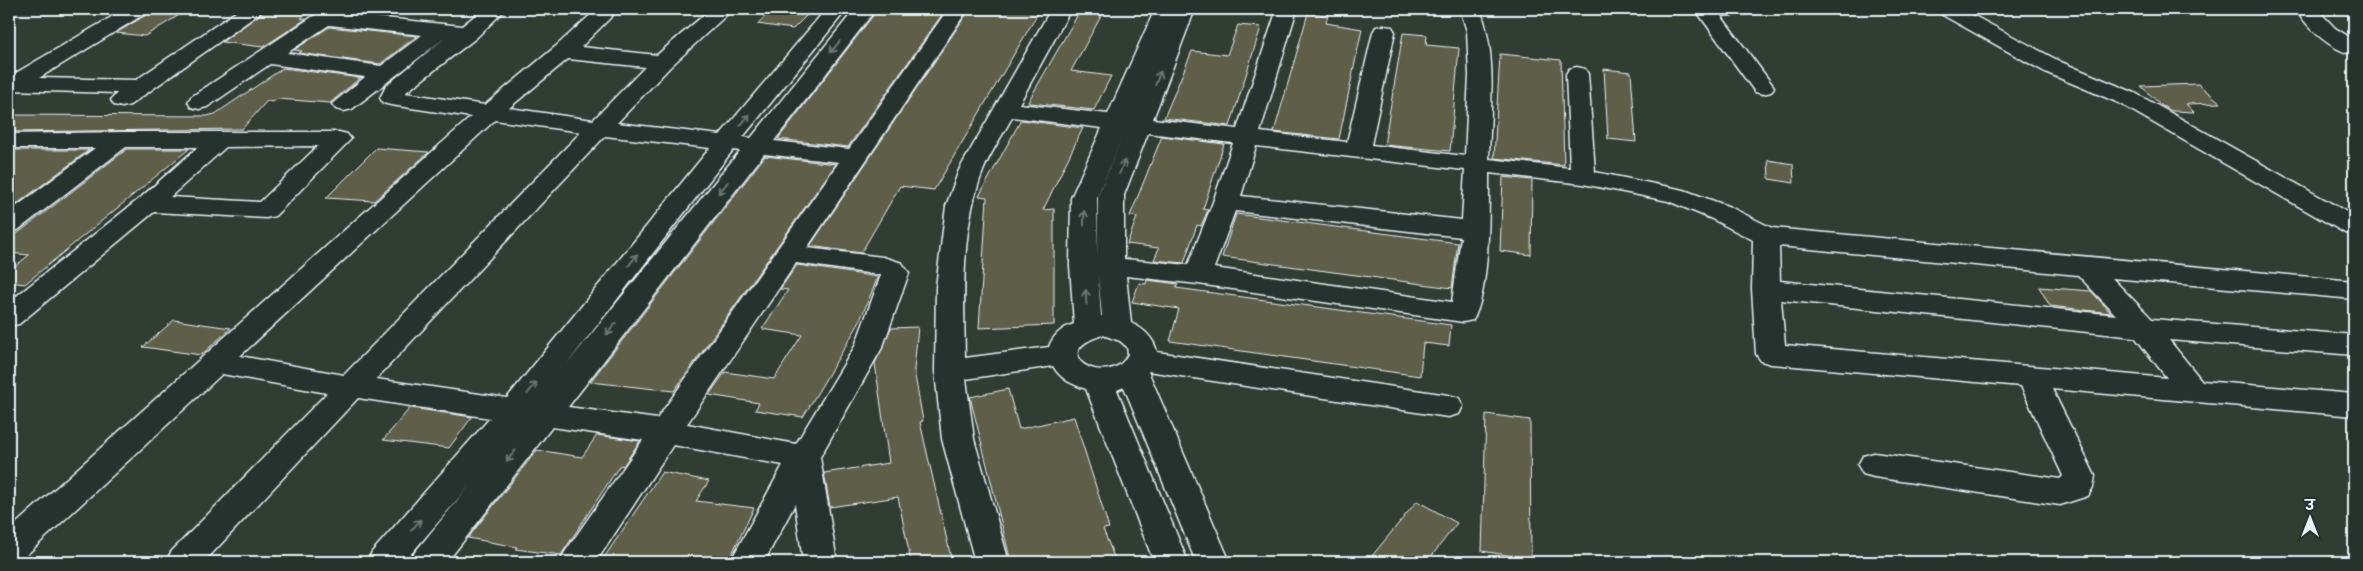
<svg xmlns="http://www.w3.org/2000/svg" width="2363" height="571" viewBox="0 0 2363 571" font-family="'Shantell Sans','Playpen Sans Deva',sans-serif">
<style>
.building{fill:#5e5e49;stroke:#e8f1f8}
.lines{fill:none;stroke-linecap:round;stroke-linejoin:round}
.minor-casing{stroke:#e8f1f8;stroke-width:3}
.minor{fill:#26332d;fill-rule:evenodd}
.oneway{stroke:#6a7674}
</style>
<rect width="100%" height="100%" fill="#313c33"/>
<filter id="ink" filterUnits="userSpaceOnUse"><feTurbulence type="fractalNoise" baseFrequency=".02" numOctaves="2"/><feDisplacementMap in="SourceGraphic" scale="10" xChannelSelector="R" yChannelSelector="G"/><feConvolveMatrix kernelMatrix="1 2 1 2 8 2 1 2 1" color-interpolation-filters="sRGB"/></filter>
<g filter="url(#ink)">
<path class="building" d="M 156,9 L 189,9 L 145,36 L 116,33 Z
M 267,9 L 316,9 L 301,18 L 306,19 L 263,47 L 222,42 Z
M 773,9 L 813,9 L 793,29 L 757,24 Z
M 878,9 L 946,9 L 848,147 L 778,139 Z
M 970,9 L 1040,10 L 934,190 L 900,186 L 861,253 L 810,246 Z
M 1081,9 L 1105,9 L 1071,71 L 1111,76 L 1094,110 L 1030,103 L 1028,102 Z
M 1308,13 L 1328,15 L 1326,23 L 1362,29 L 1339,139 L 1274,132 Z
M 1238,25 L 1261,27 L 1230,126 L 1164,118 L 1192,51 L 1227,55 Z
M 329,27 L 417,36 L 380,64 L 299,53 L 302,51 L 294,50 Z
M 1403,33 L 1427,35 L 1426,45 L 1459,48 L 1450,151 L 1384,145 Z
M 1500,54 L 1561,60 L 1564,165 L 1494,158 Z
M 283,68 L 360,78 L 330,103 L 278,99 L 273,102 L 267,101 L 242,129 L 9,132 L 9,115 L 207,116 L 215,114 Z
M 1604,69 L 1631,72 L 1636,142 L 1608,139 Z
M 2198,84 L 2221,103 L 2186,104 L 2194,112 L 2172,111 L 2162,106 L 2141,86 Z
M 1021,120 L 1083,128 L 1043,210 L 1054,209 L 1054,325 L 979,328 L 987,197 L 979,196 Z
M 1162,136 L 1224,144 L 1203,209 L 1208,210 L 1201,226 L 1197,225 L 1184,263 L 1154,260 L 1159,248 L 1127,244 L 1137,217 L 1130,216 Z
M 376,148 L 429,152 L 374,201 L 326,198 Z
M 127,149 L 189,149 L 25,284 L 9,282 L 9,271 L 29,255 L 9,253 L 9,240 Z
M 9,150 L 89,150 L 9,210 Z
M 765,156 L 836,164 L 674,391 L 590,382 Z
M 1768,160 L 1793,164 L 1794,183 L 1769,179 Z
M 1503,177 L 1532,180 L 1531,255 L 1500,251 Z
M 1236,214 L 1458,243 L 1452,288 L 1222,257 Z
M 797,265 L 878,277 L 858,325 L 803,417 L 755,410 L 759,403 L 709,395 L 725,372 L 774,379 L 802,335 L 762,329 L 788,290 L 780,289 Z
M 1147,280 L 1178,284 L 1176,288 L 1451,325 L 1449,346 L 1423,343 L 1420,376 L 1170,341 L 1179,309 L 1132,302 L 1139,283 L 1146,284 Z
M 2039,287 L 2091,291 L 2111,313 L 2050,306 Z
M 174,320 L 231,328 L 201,355 L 143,347 Z
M 918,327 L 914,370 L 923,421 L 920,422 L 952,562 L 911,562 L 898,497 L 830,507 L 824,473 L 889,463 L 875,363 L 891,328 Z
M 1008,389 L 1019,429 L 1074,417 L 1109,528 L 1103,529 L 1116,562 L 1011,562 L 970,397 Z
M 410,408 L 411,408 L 472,417 L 449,448 L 383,440 Z
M 1486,414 L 1530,420 L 1531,559 L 1482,551 Z
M 597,435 L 640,441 L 623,466 L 620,465 L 561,555 L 515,549 L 517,547 L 468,538 L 537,450 L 582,457 Z
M 662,472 L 709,481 L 696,501 L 754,508 L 728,562 L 601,562 Z
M 1417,501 L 1457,523 L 1427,562 L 1367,562 Z"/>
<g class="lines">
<defs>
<path id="minor" d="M 125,9 L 149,9 L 146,13 L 39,78 L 136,80 L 240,9 L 263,9 L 260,13 L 130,105 L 122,107 L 114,105 L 111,100 L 117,93 L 9,90 L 9,77 Z
M 324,9 L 348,9 L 345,14 L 462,26 L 483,9 L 506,9 L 476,38 L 405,93 L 485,105 L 555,47 L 597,9 L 619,9 L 581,47 L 657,55 L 711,9 L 733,9 L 670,67 L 617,123 L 720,135 L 826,9 L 847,9 L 743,137 L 751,138 L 855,9 L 876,9 L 774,141 L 849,149 L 948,9 L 968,9 L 807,248 L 883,257 L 902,263 L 909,273 L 883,346 L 820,457 L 837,562 L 803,562 L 795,504 L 764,562 L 730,562 L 783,465 L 673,445 L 596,562 L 560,562 L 565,552 L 643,440 L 552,427 L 447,562 L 410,562 L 415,552 L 469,486 L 404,562 L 367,562 L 372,552 L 490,418 L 358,398 L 204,562 L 166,562 L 171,552 L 327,393 L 222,374 L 21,560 L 9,562 L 9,530 L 471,117 L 391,105 L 383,103 L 380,98 L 386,86 L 446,37 L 352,109 L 344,111 L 336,109 L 332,104 L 365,77 L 270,64 L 207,107 L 199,109 L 191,107 L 188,102 L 191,97 ZM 329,25 L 422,35 L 381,66 L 287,53 ZM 568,59 L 645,67 L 593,120 L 509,108 ZM 495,120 L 581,132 L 344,375 L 240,356 ZM 605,136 L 710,148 L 507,398 L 376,379 ZM 733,150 L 740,151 L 567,364 ZM 764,154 L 839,162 L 657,419 L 568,407 ZM 796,263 L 881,275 L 855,346 L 796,444 L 687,424 Z
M 1051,9 L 1071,9 L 1019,104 L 1108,114 L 1155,9 L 1195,9 L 1153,119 L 1237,129 L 1277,9 L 1297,9 L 1260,132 L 1347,142 L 1373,32 L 1376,27 L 1384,26 L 1392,27 L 1395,32 L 1371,145 L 1465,156 L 1469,75 L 1467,31 L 1460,9 L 1480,9 C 1498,55 1490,110 1489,159 L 1570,168 L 1566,74 L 1569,69 L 1577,67 L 1585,69 L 1588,74 L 1595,172 L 1684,190 L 1730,207 L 1772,228 L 2354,281 L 2354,299 L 2112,278 L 2152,319 L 2354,335 L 2354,355 L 2169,340 L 2202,381 L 2354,394 L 2354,416 L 2052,389 L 2095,476 L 2093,487 L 2088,496 L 2060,505 L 1874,477 L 1863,474 L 1858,465 L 1863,456 L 1874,453 L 2060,479 L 2063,476 L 2021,386 L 1771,364 L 1761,361 L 1756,354 L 1752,289 L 1753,240 L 1712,219 L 1668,201 L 1583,184 L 1489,173 C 1489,208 1490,292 1473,320 L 1463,322 L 1198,284 L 1126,276 L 1131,323 C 1144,329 1154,338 1157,352 L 1448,395 L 1459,398 L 1463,406 L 1459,414 L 1448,417 L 1148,371 L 1230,562 L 1196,562 L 1124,387 L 1117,390 L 1188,562 L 1154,562 L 1086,389 C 1072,384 1061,380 1053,366 L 966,379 L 974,439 L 1009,562 L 975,562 L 942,439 L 935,371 L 936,287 L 946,206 L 959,170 ZM 1012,117 L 1102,128 L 1071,198 L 1070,266 L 1074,324 C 1063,327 1052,336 1049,347 L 965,358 C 964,297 960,230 983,171 C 990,153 1003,135 1012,117 ZM 1125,130 L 1098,195 L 1097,257 L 1097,198 ZM 1148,133 L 1233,143 L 1213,202 L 1188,265 L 1124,259 L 1124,195 ZM 1256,146 L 1465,170 L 1462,220 L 1241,196 ZM 1235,211 L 1461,237 L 1452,302 L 1214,268 ZM 1779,246 L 2078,275 L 2116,315 L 1780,281 ZM 1098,275 L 1102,316 L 1101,316 ZM 1781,300 L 2135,337 L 2167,378 L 1785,345 ZM 1103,335 L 1120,341 L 1127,347 L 1128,354 C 1112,391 1040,354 1103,335 Z
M 1695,9 L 1759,9 L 1756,13 L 1721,16 L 1774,87 L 1771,92 L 1763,94 L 1755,92 Z
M 1936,9 L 1961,9 L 2061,62 L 2135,93 L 2354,216 L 2354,235 L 2345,233 L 2119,103 L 2045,72 L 1939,13 Z
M 2296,9 L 2317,9 L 2335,28 L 2354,40 L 2354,55 C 2331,50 2308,29 2296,9 Z
M 122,132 L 339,132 L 347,134 L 351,139 L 275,216 L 266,218 L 154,212 L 19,324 L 9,326 L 9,302 L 139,199 L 198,147 L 126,147 L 18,230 L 9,232 L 9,212 L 95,148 L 9,148 L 9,134 ZM 318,146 L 260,202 L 170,197 L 226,147 Z"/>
</defs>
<use href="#minor" class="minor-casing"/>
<use href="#minor" class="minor"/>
</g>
<defs><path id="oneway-shaft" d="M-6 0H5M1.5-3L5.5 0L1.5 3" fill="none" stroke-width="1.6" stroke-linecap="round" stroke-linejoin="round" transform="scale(1.25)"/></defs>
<g class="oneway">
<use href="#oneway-shaft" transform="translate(835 47) rotate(129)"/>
<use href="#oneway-shaft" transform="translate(1158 78) rotate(-69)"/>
<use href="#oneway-shaft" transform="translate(745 120) rotate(-50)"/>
<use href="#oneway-shaft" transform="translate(1122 167) rotate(-68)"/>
<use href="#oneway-shaft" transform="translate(723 188) rotate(129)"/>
<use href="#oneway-shaft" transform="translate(1084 218) rotate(-90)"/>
<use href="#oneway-shaft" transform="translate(633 260) rotate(-52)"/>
<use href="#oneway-shaft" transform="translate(1086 297) rotate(-93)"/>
<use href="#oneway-shaft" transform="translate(611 329) rotate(128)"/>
<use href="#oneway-shaft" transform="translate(532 388) rotate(-52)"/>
<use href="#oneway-shaft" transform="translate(511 456) rotate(128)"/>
<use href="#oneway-shaft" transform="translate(416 525) rotate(-49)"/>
</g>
</g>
<rect width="2363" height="571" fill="none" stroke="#26332d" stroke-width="30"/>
<rect x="15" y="15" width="2333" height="541" fill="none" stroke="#e8f1f8" stroke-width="2" filter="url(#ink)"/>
<g transform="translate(2310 518)" stroke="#26332d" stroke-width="4" paint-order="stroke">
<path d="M0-4L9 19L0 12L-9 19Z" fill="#e8f1f8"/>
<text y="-8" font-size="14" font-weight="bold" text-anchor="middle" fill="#e8f1f8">उ</text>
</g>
</svg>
